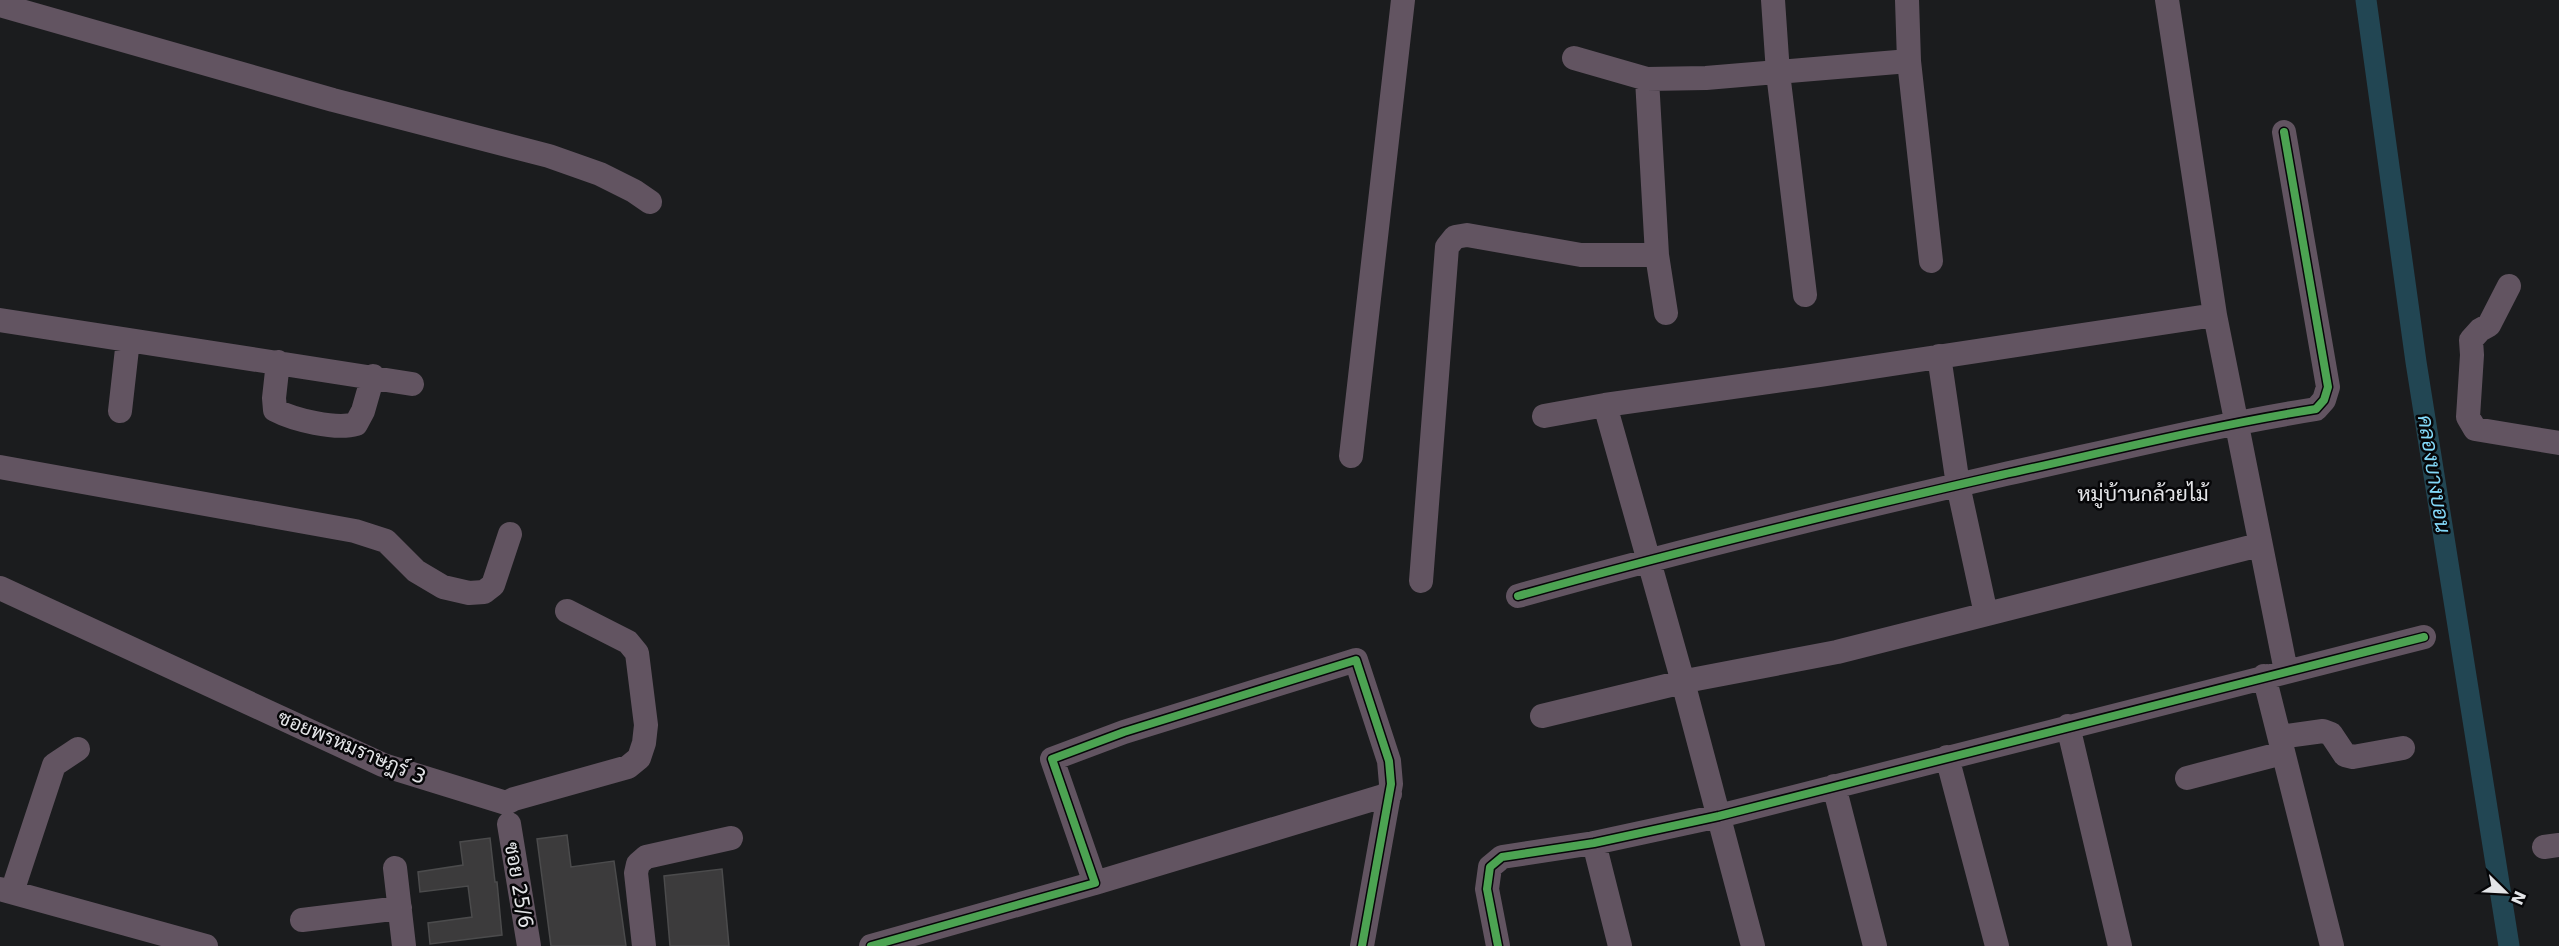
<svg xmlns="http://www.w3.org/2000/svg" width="2559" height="946" viewBox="0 0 2559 946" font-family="'DejaVu Sans',Sarabun,sans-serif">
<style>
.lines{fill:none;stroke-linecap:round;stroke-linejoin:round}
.canal{stroke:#224653;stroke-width:21}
.building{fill:#3c3b3c;stroke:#4b4b4c;stroke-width:1.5}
.minor{stroke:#625461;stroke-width:24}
.cycleway-casing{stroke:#060608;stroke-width:11}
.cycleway{stroke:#4ca352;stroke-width:8}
.labels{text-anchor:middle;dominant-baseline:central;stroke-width:5;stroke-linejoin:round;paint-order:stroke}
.street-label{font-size:20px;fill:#e3e4e7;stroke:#060608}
.water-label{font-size:21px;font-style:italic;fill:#83d8f8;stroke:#060608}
.neighbourhood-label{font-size:21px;fill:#e3e4e7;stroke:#060608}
</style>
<rect width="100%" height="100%" fill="#1b1c1e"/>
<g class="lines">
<path class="canal" d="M 2366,0 L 2416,362 L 2509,946"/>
</g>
<path class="building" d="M 567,835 L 571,867 L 614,861 L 626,946 L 551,946 L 537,839 Z
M 490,838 L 495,882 L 497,882 L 502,935 L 430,944 L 428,923 L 472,917 L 468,886 L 420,892 L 418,872 L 463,865 L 460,842 Z
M 722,869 L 729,946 L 670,946 L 664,876 Z"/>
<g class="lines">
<path class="minor" d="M 1773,0 L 1778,73 L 1805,295
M 1907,0 L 1909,61 L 1931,261
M 2167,0 L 2215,315 L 2286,671
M 0,5 L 333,100 L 549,156 L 600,174 L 634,191 L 650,202
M 1574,58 L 1647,79 L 1706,78 L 1909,61
M 1647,79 L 1657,255 L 1666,313
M 2509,286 L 2489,325 L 2480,330 L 2471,340 L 2472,355 L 2468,417 L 2475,429 L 2559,443
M 0,320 L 412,384
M 1939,356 L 1958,485 L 1986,614
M 278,362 L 274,398 L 275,410 C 294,420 336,430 356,424 L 363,411 L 373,376
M 1605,405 L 1683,682 L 1753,946
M 120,411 L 128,340
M 1544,416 L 1605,405 L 1819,375 L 2215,315
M 1351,456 L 1403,0
M 0,467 L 355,531 L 386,541 L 416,571 L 443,587 L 469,593 L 484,592 L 493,585 L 510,534
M 1421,581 L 1447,247 L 1455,237 L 1467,235 L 1581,255 L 1657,255
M 0,588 L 383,765 L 506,803 L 514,799 L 628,767 L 639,758 L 644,743 L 646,725 L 637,653 L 628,642 L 567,611
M 1518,596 C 1678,551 1839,512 2001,475 C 2106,452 2210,426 2316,409 L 2324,400 L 2328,387 L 2284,132
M 2264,676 L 2332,946
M 1542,716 L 1691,680 L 1837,652 L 2259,545
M 2068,726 L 2120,946
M 2280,737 L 2323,731 L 2331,734 L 2345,755 L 2353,757 L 2403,748
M 1947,757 L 1997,946
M 2187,778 L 2283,753
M 1834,786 L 1875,946
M 509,824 L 529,946
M 1594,843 L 1620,946
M 2544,847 L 2559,845
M 395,868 L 404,946
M 1095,883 L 1390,794
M 0,889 L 206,946
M 12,892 L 54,765 L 78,749
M 302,920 L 400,908
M 644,946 L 636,873 L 638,864 L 646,857 L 731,838
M 871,946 L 1095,883 L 1052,759 L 1124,732 L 1356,660 L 1389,761 L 1391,784 L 1362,946
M 1498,946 L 1487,889 L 1490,867 L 1502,857 L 1594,843 L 1719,816 L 2424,637"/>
<defs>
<path id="cycleway" d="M 1518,596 C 1678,551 1839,512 2001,475 C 2106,452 2210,426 2316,409 L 2324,400 L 2328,387 L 2284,132
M 871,946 L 1095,883 L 1052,759 L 1124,732 L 1356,660 L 1389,761 L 1391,784 L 1362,946
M 1498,946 L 1487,889 L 1490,867 L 1502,857 L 1594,843 L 1719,816 L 2424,637"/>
</defs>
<use href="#cycleway" class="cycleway-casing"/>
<use href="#cycleway" class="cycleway"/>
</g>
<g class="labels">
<g class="street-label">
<text transform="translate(352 747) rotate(23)">ซอยพรหมราษฎร์ 3</text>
<text transform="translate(519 885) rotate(80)">ซอย 25/6</text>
</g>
<g class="water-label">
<text transform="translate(2434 474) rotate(81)">คลองบางบอน</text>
</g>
<g class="neighbourhood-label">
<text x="2143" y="494">หมู่บ้านกล้วยไม้</text>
</g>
</g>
<g transform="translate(2505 892) rotate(114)" stroke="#060608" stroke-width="4.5" paint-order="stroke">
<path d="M0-4.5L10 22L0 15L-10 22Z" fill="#e3e4e7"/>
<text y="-9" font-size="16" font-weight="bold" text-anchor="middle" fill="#e3e4e7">N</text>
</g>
</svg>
